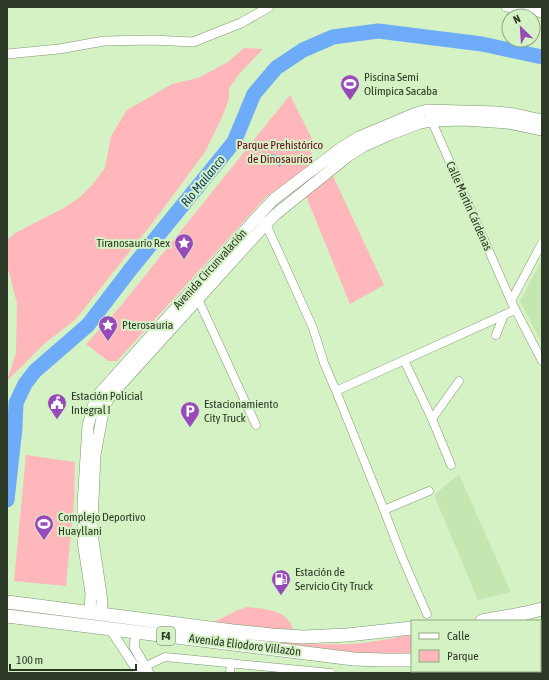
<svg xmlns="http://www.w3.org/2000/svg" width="549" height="680" viewBox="0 0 549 680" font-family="'Asap Condensed',sans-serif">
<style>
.built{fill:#c4e7b2}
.green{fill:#ffb7bc}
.water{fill:#6eabf8}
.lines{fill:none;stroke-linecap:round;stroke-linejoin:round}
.river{stroke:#6eabf8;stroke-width:15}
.minor-casing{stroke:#7d996e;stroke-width:9}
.tertiary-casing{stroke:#7d996e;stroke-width:10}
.secondary-casing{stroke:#7d996e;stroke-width:12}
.primary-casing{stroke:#7d996e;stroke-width:13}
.trunk-casing{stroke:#7d996e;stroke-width:14}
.minor{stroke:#fff;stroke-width:8}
.tertiary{stroke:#fff;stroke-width:9}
.secondary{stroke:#fff;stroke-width:11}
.primary{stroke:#fff;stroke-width:12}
.trunk{stroke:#fff;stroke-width:13}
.labels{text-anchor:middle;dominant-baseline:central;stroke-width:4;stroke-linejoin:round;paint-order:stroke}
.shield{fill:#d4f2c4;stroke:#5f7056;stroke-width:1}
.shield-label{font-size:11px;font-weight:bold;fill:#2d3927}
.poi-label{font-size:12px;fill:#2d3927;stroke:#d4f2c4;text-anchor:start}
.park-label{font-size:12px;fill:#67041f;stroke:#d4f2c4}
.street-label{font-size:12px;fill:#2d3927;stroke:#d4f2c4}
.water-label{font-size:13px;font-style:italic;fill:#113a6b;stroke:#d4f2c4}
</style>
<rect width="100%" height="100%" fill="#d4f2c4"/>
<path class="built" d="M 542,260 L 542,344 L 520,301 Z
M 459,474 L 511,592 L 478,600 L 434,495 Z"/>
<path class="green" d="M 244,48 L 263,49 L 240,73 L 232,84 L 229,89 L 229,99 L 223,115 L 205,152 L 154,221 L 76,319 L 44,344 L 7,381 L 16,353 L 17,303 L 8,269 L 7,256 L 7,240 L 15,233 L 64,208 L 80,197 L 93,184 L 105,168 L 111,136 L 127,110 L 172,84 L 198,78 L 228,62 Z
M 290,95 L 315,145 L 309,148 L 315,162 L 266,197 L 117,361 L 108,361 L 86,344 L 119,308 Z
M 333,176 L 384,285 L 350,304 L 306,196 Z
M 26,455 L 75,462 L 74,501 L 66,586 L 14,581 Z
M 247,607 C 261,609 280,609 289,621 C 291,623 292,627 293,630 L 280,630 L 214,622 L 238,610 Z
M 412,635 L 412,653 L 371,654 L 266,644 L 266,641 C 294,643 322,645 350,644 C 371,643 392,638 412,635 Z"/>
<path class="water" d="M 272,154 C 278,155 282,157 287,162 L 287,165 L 284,163 L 283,161 L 281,161 L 282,164 L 279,167 L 277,164 L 278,161 L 277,161 L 276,163 L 272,164 L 272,160 L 274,159 L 269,159 L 269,156 Z"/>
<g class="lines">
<path class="river" d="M 7,500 L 15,428 L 16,403 L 25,384 L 35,371 L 88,325 L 130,270 L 234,142 L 254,94 L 276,68 L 303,50 L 333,37 L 378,31 L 482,44 L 542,57"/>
<defs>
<path id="minor" d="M 430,117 L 511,301 L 542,361
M 263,221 L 266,224 L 313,328 L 324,363 L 336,391 L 384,510 L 402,557 L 427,614
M 198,299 L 256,425
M 511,301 L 542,243
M 496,335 L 504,315
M 404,360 L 432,419 L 451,465
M 336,391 L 515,310
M 432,419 L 459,381
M 384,510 L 429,491
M 140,669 L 165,657 L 331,673
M 230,673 L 231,663
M 464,673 L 470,671"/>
<path id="tertiary" d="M 506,7 L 530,10 L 542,13
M 7,54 L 59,49 L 104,41 L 152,40 L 193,42 L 241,23 L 269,7
M 110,629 L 139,673
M 136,632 L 134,647 L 149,673"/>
<path id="secondary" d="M 90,613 L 91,593 L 83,541 L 83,504 L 88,426 L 95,400 L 100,393 L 258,216 L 274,199 L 341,148 L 359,137 L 416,113 L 427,110 L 497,112 L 515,114 L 542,120
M 101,614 L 102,601 L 93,540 L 92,523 L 95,455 L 102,417 L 105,405 L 109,398 L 122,383 L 266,224 L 276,214 L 348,156 L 364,146 L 391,134 L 420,123 L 431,121 L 464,120 L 508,123 L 542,130"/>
<path id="primary" d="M 540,651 L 542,651"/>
<path id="trunk" d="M 7,602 L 233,631 L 272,635 L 303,637 L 347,635 L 412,628
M 7,616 L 354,659 L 383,660 L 412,660
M 482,621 L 526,613 L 542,609
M 540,638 L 542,638"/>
</defs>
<use href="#minor" class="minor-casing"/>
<use href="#tertiary" class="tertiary-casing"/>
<use href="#secondary" class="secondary-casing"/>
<use href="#primary" class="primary-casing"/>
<use href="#trunk" class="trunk-casing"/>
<use href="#minor" class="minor"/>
<use href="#tertiary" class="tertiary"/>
<use href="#secondary" class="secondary"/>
<use href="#primary" class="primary"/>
<use href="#trunk" class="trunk"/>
</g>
<defs>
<symbol id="stadium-pin" viewBox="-11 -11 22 30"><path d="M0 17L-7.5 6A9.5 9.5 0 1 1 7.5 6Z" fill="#994aba" stroke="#d4f2c4"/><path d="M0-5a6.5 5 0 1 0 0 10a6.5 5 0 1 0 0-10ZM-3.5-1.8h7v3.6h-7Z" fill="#fff"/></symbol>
<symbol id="sight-pin" viewBox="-11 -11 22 30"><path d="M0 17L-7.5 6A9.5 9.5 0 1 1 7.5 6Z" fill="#994aba" stroke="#d4f2c4"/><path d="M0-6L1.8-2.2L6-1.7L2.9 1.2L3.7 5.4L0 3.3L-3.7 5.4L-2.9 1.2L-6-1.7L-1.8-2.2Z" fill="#fff"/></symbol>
<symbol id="civic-pin" viewBox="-11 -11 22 30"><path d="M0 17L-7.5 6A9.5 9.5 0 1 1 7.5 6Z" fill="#994aba" stroke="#d4f2c4"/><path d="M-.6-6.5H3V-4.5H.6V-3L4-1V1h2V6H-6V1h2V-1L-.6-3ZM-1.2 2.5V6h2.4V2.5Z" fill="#fff"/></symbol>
<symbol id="parking-pin" viewBox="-11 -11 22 30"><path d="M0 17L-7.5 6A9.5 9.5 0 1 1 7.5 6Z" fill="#994aba" stroke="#d4f2c4"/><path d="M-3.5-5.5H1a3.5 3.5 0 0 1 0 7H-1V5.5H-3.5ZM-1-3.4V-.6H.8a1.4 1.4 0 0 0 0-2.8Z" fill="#fff"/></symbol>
<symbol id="fuel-pin" viewBox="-11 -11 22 30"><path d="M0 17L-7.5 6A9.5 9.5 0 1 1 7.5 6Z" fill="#994aba" stroke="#d4f2c4"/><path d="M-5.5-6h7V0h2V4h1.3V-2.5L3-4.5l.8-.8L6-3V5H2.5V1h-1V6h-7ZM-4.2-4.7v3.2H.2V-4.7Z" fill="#fff"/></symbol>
</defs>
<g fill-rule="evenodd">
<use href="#stadium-pin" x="339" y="73" width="22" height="30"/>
<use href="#sight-pin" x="173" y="232" width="22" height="30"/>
<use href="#sight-pin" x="97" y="314" width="22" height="30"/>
<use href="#civic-pin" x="46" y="392" width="22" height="30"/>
<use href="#parking-pin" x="179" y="400" width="22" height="30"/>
<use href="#stadium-pin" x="33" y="513" width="22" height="30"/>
<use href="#fuel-pin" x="270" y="568" width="22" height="30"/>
</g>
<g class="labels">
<rect class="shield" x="157" y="627" width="18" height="18" rx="3"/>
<g class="shield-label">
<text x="166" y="636">F4</text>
</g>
<g class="poi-label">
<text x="364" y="77">Piscina Semi<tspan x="364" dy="14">Olímpica Sacaba</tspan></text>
<text x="170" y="243" text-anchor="end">Tiranosaurio Rex</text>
<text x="122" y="325">Pterosauria</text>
<text x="71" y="396">Estación Policial<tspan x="71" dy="14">Integral I</tspan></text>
<text x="204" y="404">Estacionamiento<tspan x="204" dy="14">City Truck</tspan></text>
<text x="58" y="517">Complejo Deportivo<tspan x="58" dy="14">Huayllani</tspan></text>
<text x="295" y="572">Estación de<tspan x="295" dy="14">Servicio City Truck</tspan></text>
</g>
<g class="park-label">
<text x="280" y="145">Parque Prehistórico<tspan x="280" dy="14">de Dinosaurios</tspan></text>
</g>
<g class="street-label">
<text transform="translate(469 206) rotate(66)">Calle Martín Cárdenas</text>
<text transform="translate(210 269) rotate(-48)">Avenida Circunvalación</text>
<text transform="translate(245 645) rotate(7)">Avenida Eliodoro Villazón</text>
</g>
<g class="water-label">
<text transform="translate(203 181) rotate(-51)">Río Mailanco</text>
</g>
</g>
<rect width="549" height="680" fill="none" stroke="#2d3927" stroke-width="16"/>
<rect x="411" y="620" width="130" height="52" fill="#d4f2c4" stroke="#91a885"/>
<rect x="419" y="633" width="20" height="6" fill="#ffffff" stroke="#91a885"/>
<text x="447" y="640" font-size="12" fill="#2d3927">Calle</text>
<rect x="419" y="650" width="20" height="12" fill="#ffb7bc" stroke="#91a885"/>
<text x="447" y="660" font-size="12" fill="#2d3927">Parque</text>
<g transform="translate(521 28) rotate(335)"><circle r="19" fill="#d4f2c4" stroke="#91a885"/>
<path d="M0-3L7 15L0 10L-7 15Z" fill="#994aba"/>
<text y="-6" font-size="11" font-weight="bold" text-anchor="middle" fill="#2d3927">N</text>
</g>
<path d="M10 664v6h126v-6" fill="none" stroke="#2d3927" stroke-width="2"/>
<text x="16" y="664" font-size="12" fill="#2d3927" stroke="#d4f2c4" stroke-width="3" paint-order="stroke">100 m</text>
</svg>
